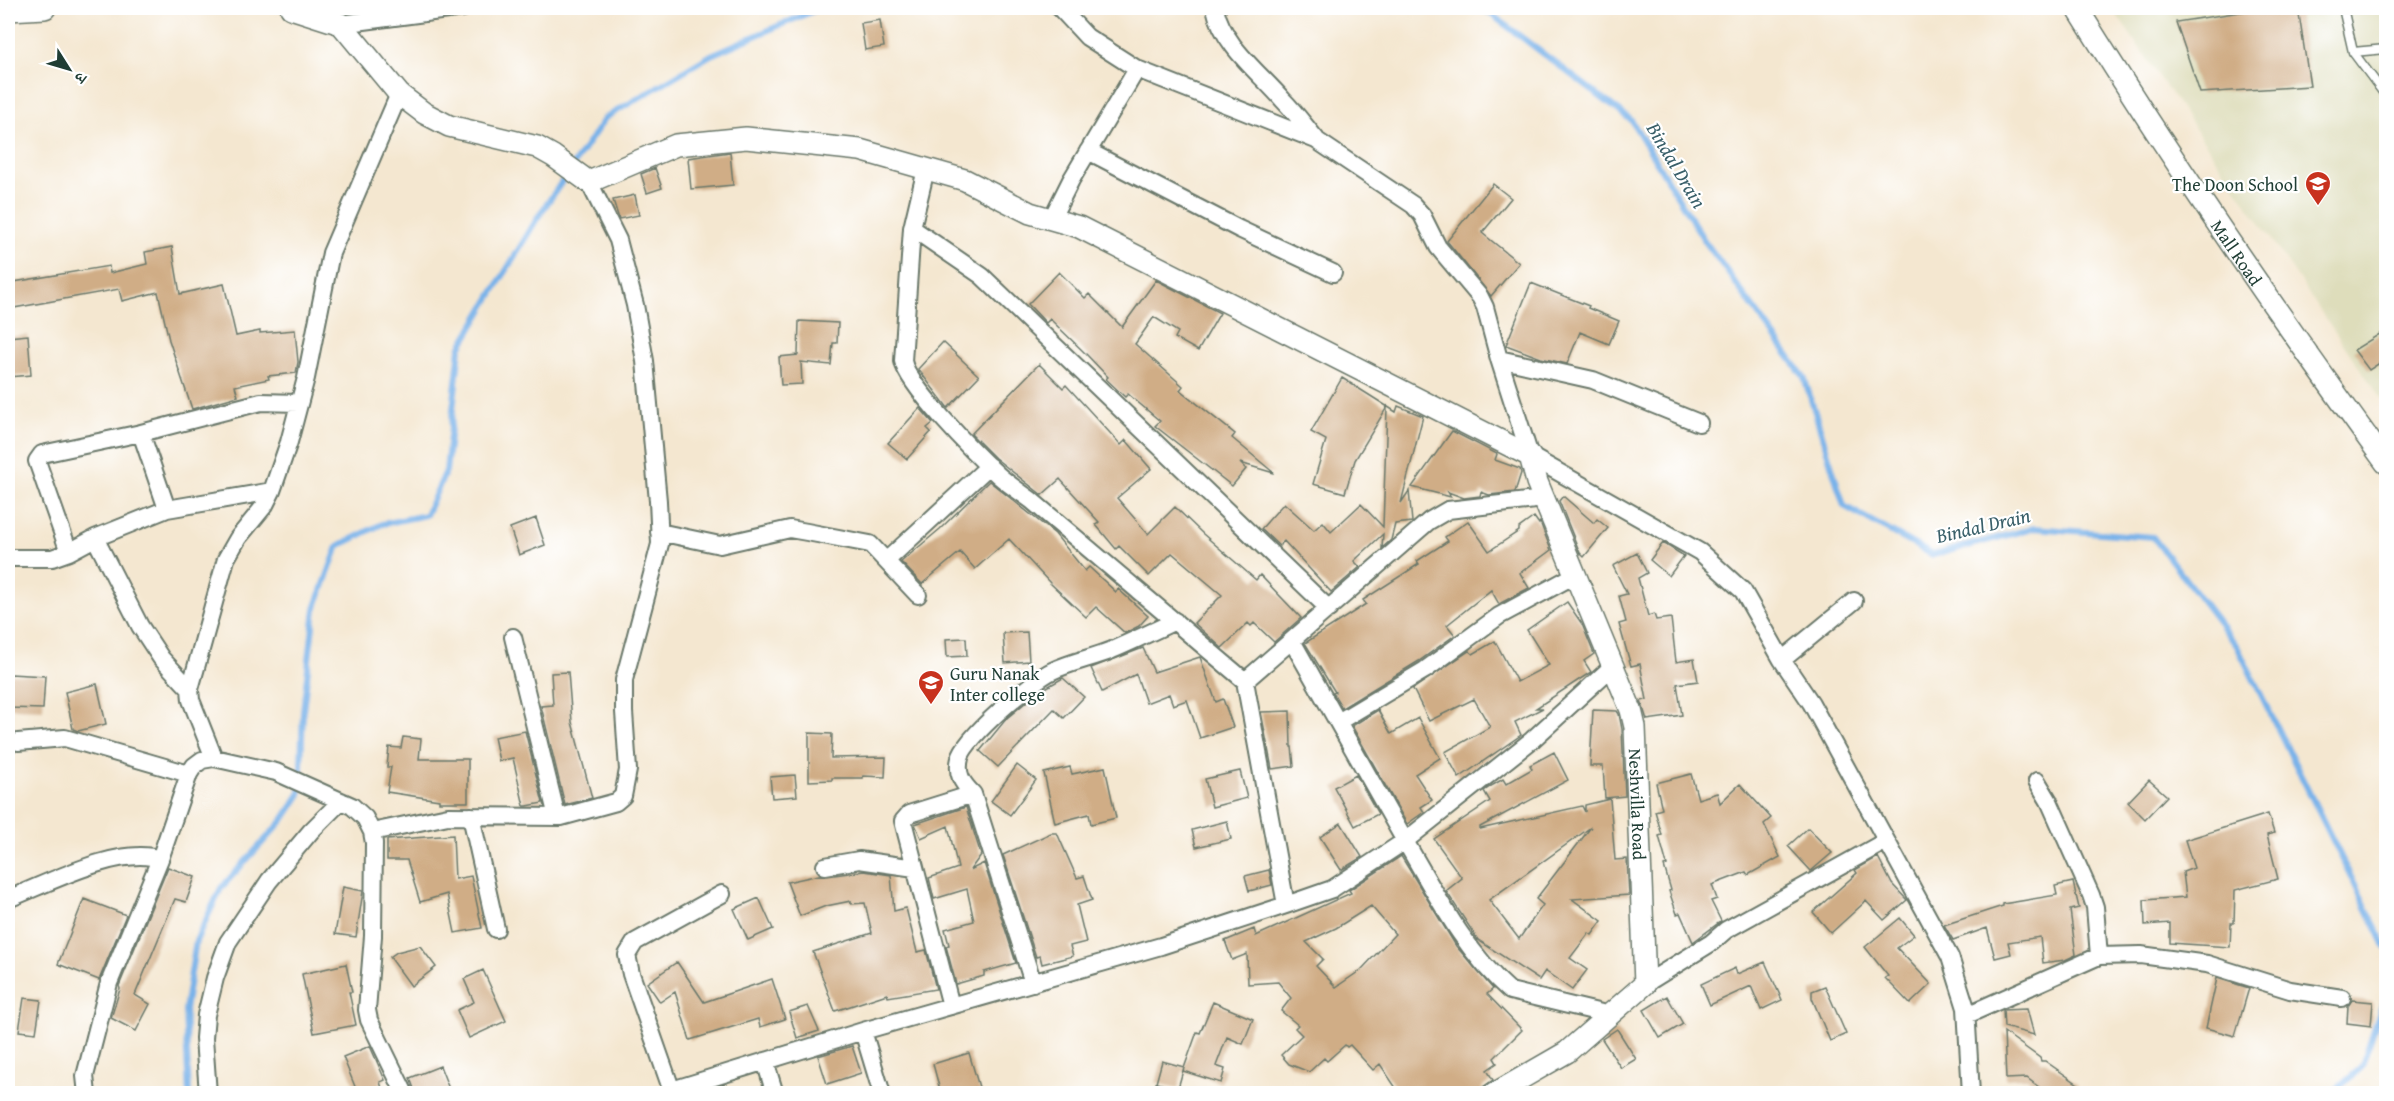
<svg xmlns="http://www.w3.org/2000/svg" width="2394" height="1101" viewBox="0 0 2394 1101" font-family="'Gentium Book Plus','Noto Serif Devanagari',serif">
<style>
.built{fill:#deddbb}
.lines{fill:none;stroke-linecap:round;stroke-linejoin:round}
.stream{stroke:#79b2e9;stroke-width:6}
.building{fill:#d0ad86;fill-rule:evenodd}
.service-casing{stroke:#6a786b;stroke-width:11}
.minor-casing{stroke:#6a786b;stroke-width:20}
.tertiary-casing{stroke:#6a786b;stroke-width:24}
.service{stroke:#fff;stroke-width:8}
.minor{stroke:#fff;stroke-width:16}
.tertiary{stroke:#fff;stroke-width:21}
.labels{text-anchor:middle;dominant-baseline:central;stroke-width:4.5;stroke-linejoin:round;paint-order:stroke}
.poi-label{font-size:18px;fill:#1f3d34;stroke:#fff;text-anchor:end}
.street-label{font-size:18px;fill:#1f3d34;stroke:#fff}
.water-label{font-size:20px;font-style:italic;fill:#3a606a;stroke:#fff}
</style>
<rect width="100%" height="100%" fill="#fff"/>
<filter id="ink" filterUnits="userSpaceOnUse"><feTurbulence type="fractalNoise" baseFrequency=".0167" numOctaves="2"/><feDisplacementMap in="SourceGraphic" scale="12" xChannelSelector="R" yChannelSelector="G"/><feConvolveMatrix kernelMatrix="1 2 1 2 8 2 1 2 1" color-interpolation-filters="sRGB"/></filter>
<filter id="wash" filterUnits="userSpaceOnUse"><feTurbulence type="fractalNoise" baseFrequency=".008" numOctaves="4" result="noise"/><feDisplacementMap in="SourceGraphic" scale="24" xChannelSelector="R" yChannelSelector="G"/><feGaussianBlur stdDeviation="1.35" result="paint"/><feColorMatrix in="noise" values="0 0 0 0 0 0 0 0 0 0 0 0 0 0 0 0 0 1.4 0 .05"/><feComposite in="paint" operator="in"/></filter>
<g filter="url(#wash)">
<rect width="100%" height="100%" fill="#f4e7d0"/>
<path class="built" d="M 2112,8 L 2386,8 L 2386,406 Z"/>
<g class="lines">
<path class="stream" d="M 1483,8 L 1631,120 L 1704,240 L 1804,377 L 1844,506 L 1933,555 L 2034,528 L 2153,537 L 2237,646 L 2386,948
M 189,1094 L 185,1010 L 196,941 L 221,888 L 283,820 L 300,794 L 303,711 L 315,609 L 338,546 L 382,524 L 426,515 L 446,471 L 460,348 L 538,217 L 605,118 L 711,55 L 820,8
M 2331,1094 L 2361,1068 L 2386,994"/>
</g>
<g id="blocks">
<path class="building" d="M 2266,8 L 2298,8 L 2310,86 L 2200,93 L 2176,22 Z
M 880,20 L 884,47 L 865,50 L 861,23 Z
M 730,152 L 733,185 L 691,189 L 688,158 Z
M 655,168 L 662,188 L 647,193 L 641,174 Z
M 1493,184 L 1511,198 L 1482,233 L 1519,263 L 1491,296 L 1447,241 Z
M 635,195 L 639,215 L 619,219 L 613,200 Z
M 172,247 L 180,294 L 224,284 L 236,336 L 260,331 L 260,333 L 295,330 L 298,362 L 296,373 L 268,376 L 269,379 L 235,386 L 238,396 L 192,409 L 169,340 L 158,292 L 122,301 L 119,289 L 8,309 L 8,283 L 109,266 L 110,273 L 147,264 L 145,252 Z
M 1059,272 L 1085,298 L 1089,294 L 1122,327 L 1156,280 L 1220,313 L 1198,351 L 1175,338 L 1178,332 L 1154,317 L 1135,344 L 1183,386 L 1180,390 L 1235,434 L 1232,438 L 1274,473 L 1240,463 L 1246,469 L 1232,486 L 1155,426 L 1160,421 L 1128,394 L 1125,397 L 1106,379 L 1108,377 L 1086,354 L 1050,319 L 1046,323 L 1028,304 Z
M 1531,283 L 1589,306 L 1588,308 L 1619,321 L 1609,344 L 1580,332 L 1567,364 L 1541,358 L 1506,345 Z
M 799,321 L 838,323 L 837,343 L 833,343 L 831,365 L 801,362 L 802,384 L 781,385 L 779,357 L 798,355 Z
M 2386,330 L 2386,359 L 2369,370 L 2354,350 Z
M 28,335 L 31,375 L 8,377 L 8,337 Z
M 943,342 L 979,376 L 948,408 L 918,369 Z
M 1039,364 L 1063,388 L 1066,385 L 1121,445 L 1126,440 L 1151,469 L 1117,498 L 1148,534 L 1175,507 L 1203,534 L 1256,580 L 1260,575 L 1301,618 L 1274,642 L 1254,623 L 1251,626 L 1248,623 L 1222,648 L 1194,623 L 1222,595 L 1172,553 L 1149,576 L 1119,546 L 1116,549 L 1096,525 L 1099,522 L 1060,479 L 1042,495 L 995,458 L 971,434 Z
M 1342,378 L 1396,412 L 1398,406 L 1423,416 L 1401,503 L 1409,491 L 1412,522 L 1395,524 L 1391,540 L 1382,548 L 1383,534 L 1354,561 L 1360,567 L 1331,592 L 1284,541 L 1279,546 L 1261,529 L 1284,503 L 1314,530 L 1323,522 L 1331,532 L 1361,504 L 1383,527 L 1387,407 L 1355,460 L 1345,493 L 1313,484 L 1326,440 L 1311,432 Z
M 920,408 L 933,423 L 927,428 L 931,432 L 907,459 L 888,443 Z
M 1452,431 L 1497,454 L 1495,460 L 1520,469 L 1521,473 L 1515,492 L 1489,495 L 1481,492 L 1480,496 L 1464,498 L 1448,492 L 1451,497 L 1412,487 Z
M 989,481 L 1055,534 L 1085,571 L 1089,567 L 1116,592 L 1118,589 L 1148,616 L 1139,626 L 1125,633 L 1096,607 L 1086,617 L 1050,583 L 1009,539 L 975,569 L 960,552 L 922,584 L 901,562 L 940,529 Z
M 1563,496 L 1594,523 L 1597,519 L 1608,528 L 1584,557 L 1580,553 L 1559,501 Z
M 1534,517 L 1539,524 L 1540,522 L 1551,550 L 1520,573 L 1529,588 L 1499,604 L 1491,590 L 1447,625 L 1455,635 L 1419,661 L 1342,708 L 1333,693 L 1335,692 L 1305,643 L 1366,604 L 1363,600 L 1419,564 L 1417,561 L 1448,541 L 1445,537 L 1468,521 L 1489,551 L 1519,531 L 1519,528 Z
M 536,518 L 545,545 L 519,555 L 510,528 Z
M 1663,543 L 1684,556 L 1669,576 L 1650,560 Z
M 1637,553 L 1647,573 L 1638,578 L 1648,616 L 1654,614 L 1656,620 L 1671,618 L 1676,662 L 1694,659 L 1698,681 L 1677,684 L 1682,715 L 1647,720 L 1641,701 L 1647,700 L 1640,664 L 1631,666 L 1619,624 L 1626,622 L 1619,596 L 1627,594 L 1613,566 Z
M 1567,602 L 1582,624 L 1594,654 L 1584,661 L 1591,672 L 1536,708 L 1543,708 L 1515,722 L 1521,735 L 1459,778 L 1445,752 L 1490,727 L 1474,699 L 1429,721 L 1413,689 L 1469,651 L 1473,654 L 1495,641 L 1517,682 L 1549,665 L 1527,630 Z
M 1027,632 L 1029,661 L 1005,663 L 1003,633 Z
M 966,638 L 967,656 L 947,657 L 946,639 Z
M 1143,648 L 1154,672 L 1200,657 L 1216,702 L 1223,699 L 1233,727 L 1200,738 L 1187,700 L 1173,705 L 1169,694 L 1146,703 L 1136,674 L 1102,692 L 1091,668 Z
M 568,672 L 572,722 L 592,798 L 565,805 L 541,706 L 553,705 L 551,673 Z
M 10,674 L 45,676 L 43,709 L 8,708 Z
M 1063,678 L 1084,697 L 1064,718 L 1054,709 L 998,767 L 980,751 L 1007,718 L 1031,698 L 1031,701 L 1040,691 Z
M 97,684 L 106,724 L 78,731 L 73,729 L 65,692 Z
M 1378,710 L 1391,734 L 1418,718 L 1440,758 L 1415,774 L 1432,800 L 1421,807 L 1424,812 L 1407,824 L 1352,726 Z
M 1593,710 L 1617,711 L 1619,714 L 1622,729 L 1625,796 L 1605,798 L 1603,766 L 1590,766 Z
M 1290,711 L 1291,747 L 1292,747 L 1294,766 L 1272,769 L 1261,712 Z
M 525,731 L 543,803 L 527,806 L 524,806 L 513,758 L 499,761 L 494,737 Z
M 809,733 L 832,734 L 831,758 L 886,757 L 885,777 L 863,776 L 863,778 L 832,778 L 832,780 L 809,781 Z
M 403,737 L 421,739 L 419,759 L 468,759 L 468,802 L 439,802 L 439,800 L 387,792 L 391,767 L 387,767 L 389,747 L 401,748 Z
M 1554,752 L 1568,780 L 1480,827 L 1480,829 L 1582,806 L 1585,812 L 1585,805 L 1610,799 L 1615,860 L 1627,859 L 1629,895 L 1572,899 L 1602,921 L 1592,935 L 1589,933 L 1570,958 L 1587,970 L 1572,990 L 1545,971 L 1539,980 L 1478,940 L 1446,891 L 1462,878 L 1434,839 L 1490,801 L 1484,791 L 1493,785 L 1503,779 L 1506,784 L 1532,769 L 1530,765 ZM 1591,827 L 1536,899 L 1543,905 L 1519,939 L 1489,900 Z
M 1017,765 L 1036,780 L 1010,815 L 991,801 Z
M 1070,767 L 1072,774 L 1105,767 L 1116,818 L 1091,824 L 1089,814 L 1055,823 L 1044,773 Z
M 1240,771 L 1247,798 L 1212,807 L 1205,779 Z
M 1691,774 L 1698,799 L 1717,793 L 1720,803 L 1740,784 L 1771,818 L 1764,824 L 1780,857 L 1748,875 L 1746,872 L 1712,885 L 1717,899 L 1711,901 L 1721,921 L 1693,942 L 1680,913 L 1677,914 L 1669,891 L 1671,890 L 1664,866 L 1667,865 L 1659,836 L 1662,835 L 1655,811 L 1662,809 L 1656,783 Z
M 795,775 L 797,796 L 772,798 L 770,777 Z
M 1356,775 L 1378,814 L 1355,826 L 1334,787 Z
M 2149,780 L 2167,796 L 2145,819 L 2128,802 Z
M 966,807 L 981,855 L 970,870 L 984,863 L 1016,963 L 984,972 L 984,976 L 956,984 L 946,946 L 949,945 L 945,929 L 974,921 L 967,889 L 934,899 L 929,878 L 958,868 L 948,826 L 921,838 L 915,824 Z
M 2268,814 L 2274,833 L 2267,835 L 2278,879 L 2235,890 L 2234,923 L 2231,923 L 2230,947 L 2170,943 L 2170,923 L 2145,925 L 2144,900 L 2186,897 L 2183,872 L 2194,868 L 2185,840 Z
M 1227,821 L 1231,839 L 1196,847 L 1192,830 Z
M 1341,823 L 1362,857 L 1341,870 L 1320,837 Z
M 1808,828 L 1832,853 L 1811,871 L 1788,846 Z
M 1051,833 L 1057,833 L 1077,878 L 1084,876 L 1092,900 L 1077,905 L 1086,942 L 1070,946 L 1073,956 L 1042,964 L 1040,956 L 1036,957 L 1003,855 Z
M 453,835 L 455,879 L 471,876 L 482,928 L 455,933 L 447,894 L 420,902 L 407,860 L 387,860 L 387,840 Z
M 1401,856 L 1456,946 L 1493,989 L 1487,994 L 1522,1030 L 1494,1058 L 1497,1063 L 1487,1070 L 1493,1080 L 1483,1087 L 1481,1094 L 1400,1094 L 1380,1064 L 1373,1070 L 1350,1045 L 1347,1047 L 1345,1045 L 1327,1061 L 1324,1058 L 1309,1072 L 1289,1064 L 1281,1055 L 1302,1035 L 1295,1028 L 1298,1025 L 1281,1011 L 1291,998 L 1278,982 L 1248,984 L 1247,954 L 1232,960 L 1225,941 L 1254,929 L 1256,936 L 1351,893 L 1349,890 ZM 1371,906 L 1395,934 L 1361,970 L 1336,987 L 1316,966 L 1323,959 L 1306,942 L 1336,928 Z
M 1878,857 L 1892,884 L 1907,900 L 1884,920 L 1866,901 L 1831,933 L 1813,912 L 1857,873 L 1855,870 Z
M 168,867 L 195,877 L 186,902 L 175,899 L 135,995 L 150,1004 L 136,1031 L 111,1018 L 120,989 L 119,986 Z
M 1269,870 L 1272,885 L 1249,891 L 1245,876 Z
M 864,871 L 891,875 L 894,911 L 906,908 L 917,952 L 926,950 L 936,989 L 888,997 L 887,994 L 835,1011 L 813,952 L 872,933 L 865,903 L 851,904 L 851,901 L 826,906 L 800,916 L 787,882 L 819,875 L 827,876 Z
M 2073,882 L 2079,908 L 2070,910 L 2076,955 L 2065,960 L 2043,963 L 2040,937 L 2008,942 L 2011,954 L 1995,958 L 1987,928 L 1953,940 L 1944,925 L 2003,906 L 2003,904 L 2057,895 L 2055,886 Z
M 343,887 L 363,891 L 356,937 L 335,934 Z
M 759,898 L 773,929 L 748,940 L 734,909 Z
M 84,899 L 126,915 L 99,980 L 58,964 Z
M 1900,918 L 1914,935 L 1897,948 L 1931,984 L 1910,1004 L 1885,978 L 1888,976 L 1865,947 Z
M 420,946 L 436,967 L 411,986 L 390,957 L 397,952 Z
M 677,962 L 704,1002 L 772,979 L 785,1019 L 760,1027 L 758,1019 L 690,1040 L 675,992 L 660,1002 L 647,983 Z
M 1765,962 L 1782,1000 L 1761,1010 L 1751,986 L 1710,1005 L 1701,984 L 1735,968 L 1737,974 Z
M 346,964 L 352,992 L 349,992 L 356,1025 L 314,1033 L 302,974 Z
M 483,970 L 506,1021 L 469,1038 L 457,1010 L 474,1002 L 464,979 Z
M 2217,978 L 2249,988 L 2235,1036 L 2206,1028 Z
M 1825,986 L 1846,1034 L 1830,1041 L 1812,998 L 1812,991 Z
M 1667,996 L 1683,1024 L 1660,1038 L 1644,1010 Z
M 24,998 L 41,1000 L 36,1033 L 19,1031 Z
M 2352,1000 L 2373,1002 L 2371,1026 L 2347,1023 L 2348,1006 Z
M 1213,1002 L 1253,1019 L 1243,1044 L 1227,1037 L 1216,1066 L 1225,1069 L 1221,1083 L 1183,1071 L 1197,1032 L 1200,1033 Z
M 808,1006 L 819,1031 L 797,1038 L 789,1012 Z
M 2027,1009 L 2034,1035 L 2004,1027 L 2003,1010 Z
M 1617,1029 L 1636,1059 L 1621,1068 L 1602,1039 Z
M 2004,1032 L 2040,1058 L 2041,1061 L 2045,1061 L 2078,1084 L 2072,1094 L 2048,1094 L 2027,1078 L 2006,1079 Z
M 370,1046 L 385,1080 L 380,1082 L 384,1094 L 358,1094 L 343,1057 Z
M 852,1046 L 861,1073 L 827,1084 L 818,1056 Z
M 969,1053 L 981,1094 L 941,1094 L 933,1064 Z
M 1162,1061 L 1184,1067 L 1178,1088 L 1156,1083 Z
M 440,1066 L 451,1094 L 416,1094 L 410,1078 Z"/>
</g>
</g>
<g filter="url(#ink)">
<use href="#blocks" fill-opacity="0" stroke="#6a786b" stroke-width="1.5"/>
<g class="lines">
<defs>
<path id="service" d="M 2343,8 L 2353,52 L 2386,96
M 2353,52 L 2386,49"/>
<path id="minor" d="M 1060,8 L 1087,37 L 1137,69
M 1215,8 C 1223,46 1259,72 1283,100 C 1295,112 1305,126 1316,139
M 341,24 L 463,8
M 1088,151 L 1239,229 L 1333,273
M 926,169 L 912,228 L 903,361 C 907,385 977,456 998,475 C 1008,484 1020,492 1031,500 L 1245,681 L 1286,905
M 1052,218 L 1071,180 L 1137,69 L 1316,140 L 1413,205 L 1422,215 L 1438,247 L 1480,297 L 1485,307 L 1499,359
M 912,228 L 982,276 L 1329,609
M 1699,423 L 1593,380 L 1499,359 L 1530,456 L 1700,552 L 1743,591 L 1782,660 L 1811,703 L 1950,957 L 1966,1008 L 1971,1094
M 272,491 L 167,509 L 141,433 L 261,402 L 298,403
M 167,509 L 95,538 L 140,626 L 161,658 L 190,689
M 659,532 L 720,545 L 790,529 L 807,532 L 870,544 L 886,561
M 69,552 L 37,461 L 42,454 L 141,433
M 8,558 L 52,558 L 69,552 L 95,538
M 918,595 L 886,561 L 989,466
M 513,637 L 557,817
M 1782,660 L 1854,601
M 1245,681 L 1429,521 L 1448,510 L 1544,499
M 1338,722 L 1425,670 L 1499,616 L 1575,575
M 18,742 L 65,738 L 189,774
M 214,758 L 191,700 L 190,689 L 226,559 L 238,538 L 265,505 L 272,491 L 289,442 L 306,378 L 331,253 L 399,94
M 2037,781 L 2049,801 L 2091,895 L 2095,907 L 2099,956
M 973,794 L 1033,983
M 471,816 L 496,929
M 372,832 L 448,816 L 561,817 L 616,802 L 623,796 L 628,770 L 624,712 L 624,680 L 660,544 L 658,501 L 645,361 L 635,305 L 618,240 L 589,182
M 825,866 L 859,860 L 915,868
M 8,899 C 47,884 119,845 160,859 L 189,774 L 194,766 L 202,760 L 214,758 L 276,772 L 352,806 L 365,818 L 372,832 L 374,843 L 373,936 L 367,1010 L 369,1020 L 405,1094
M 1645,984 L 1711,943 L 1726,930 L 1886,841
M 951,1006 L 903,821 L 909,814 L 973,794 C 962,783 956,774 960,758 C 964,738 1033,680 1052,671 C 1071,662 1092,658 1112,650 C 1133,641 1154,631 1175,621
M 1610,1015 L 1510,991 C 1464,951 1435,892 1405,841 L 1532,740 L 1613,666
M 1967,1015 L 2099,956 L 2141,955 L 2207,964 L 2290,990 L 2342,998
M 863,1031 L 882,1094
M 765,1061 L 775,1094
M 672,1090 L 863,1031 L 1161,946 L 1286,905 L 1332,889 L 1405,841 L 1292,641
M 87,1094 L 85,1076 L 109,983 L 160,859
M 208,1094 L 204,1038 L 206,1015 L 215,978 L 228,942 L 269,881 L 311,831 L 341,801
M 673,1094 L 631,974 L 627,955 L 635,942 L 722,894"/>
<g id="tertiary">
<path id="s1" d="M 291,8 L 341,24 L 399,94 L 424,113 L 449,126 L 537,147 L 553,156 L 589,182 L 676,145 L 746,138 L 860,150 L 965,180 L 1030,213 L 1079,227 L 1530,456 L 1537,482 L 1631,710 L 1635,727 L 1645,984 L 1567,1052 L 1494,1094"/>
<path id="s2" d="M 2077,8 C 2174,164 2278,315 2386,463"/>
<path d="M 8,10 L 45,8"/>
</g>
</defs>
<use href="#service" class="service-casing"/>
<use href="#minor" class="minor-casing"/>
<use href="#tertiary" class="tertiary-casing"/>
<use href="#service" class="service"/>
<use href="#minor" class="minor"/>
<use href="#tertiary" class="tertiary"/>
</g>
</g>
<defs>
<symbol id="school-pin" viewBox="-11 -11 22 30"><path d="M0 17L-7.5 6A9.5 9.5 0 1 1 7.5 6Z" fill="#c8321e" stroke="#fff"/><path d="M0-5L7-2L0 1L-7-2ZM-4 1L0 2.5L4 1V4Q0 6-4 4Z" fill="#fff"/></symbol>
</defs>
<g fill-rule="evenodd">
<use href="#school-pin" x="2303" y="169" width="30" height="40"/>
<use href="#school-pin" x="916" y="668" width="30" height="40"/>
</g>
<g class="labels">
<g class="poi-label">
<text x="2298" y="184">The Doon School</text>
<text x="950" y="673" text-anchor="start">Guru Nanak<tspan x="950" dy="21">Inter college</tspan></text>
</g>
<g class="street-label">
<text stroke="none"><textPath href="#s2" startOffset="292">Mall Road</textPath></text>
<text stroke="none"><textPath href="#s1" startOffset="1743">Neshvilla Road</textPath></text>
</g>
<g class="water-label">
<text transform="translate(1677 165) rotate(59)">Bindal Drain</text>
<text transform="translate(1983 525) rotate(-13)">Bindal Drain</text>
</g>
</g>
<rect width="2394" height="1101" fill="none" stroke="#fff" stroke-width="30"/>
<g transform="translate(69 69) rotate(127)" stroke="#ffffff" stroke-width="4.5" paint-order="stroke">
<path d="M0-4.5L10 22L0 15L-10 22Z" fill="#1f3d34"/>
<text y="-9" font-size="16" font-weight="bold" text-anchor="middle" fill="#1f3d34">उ</text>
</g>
</svg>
